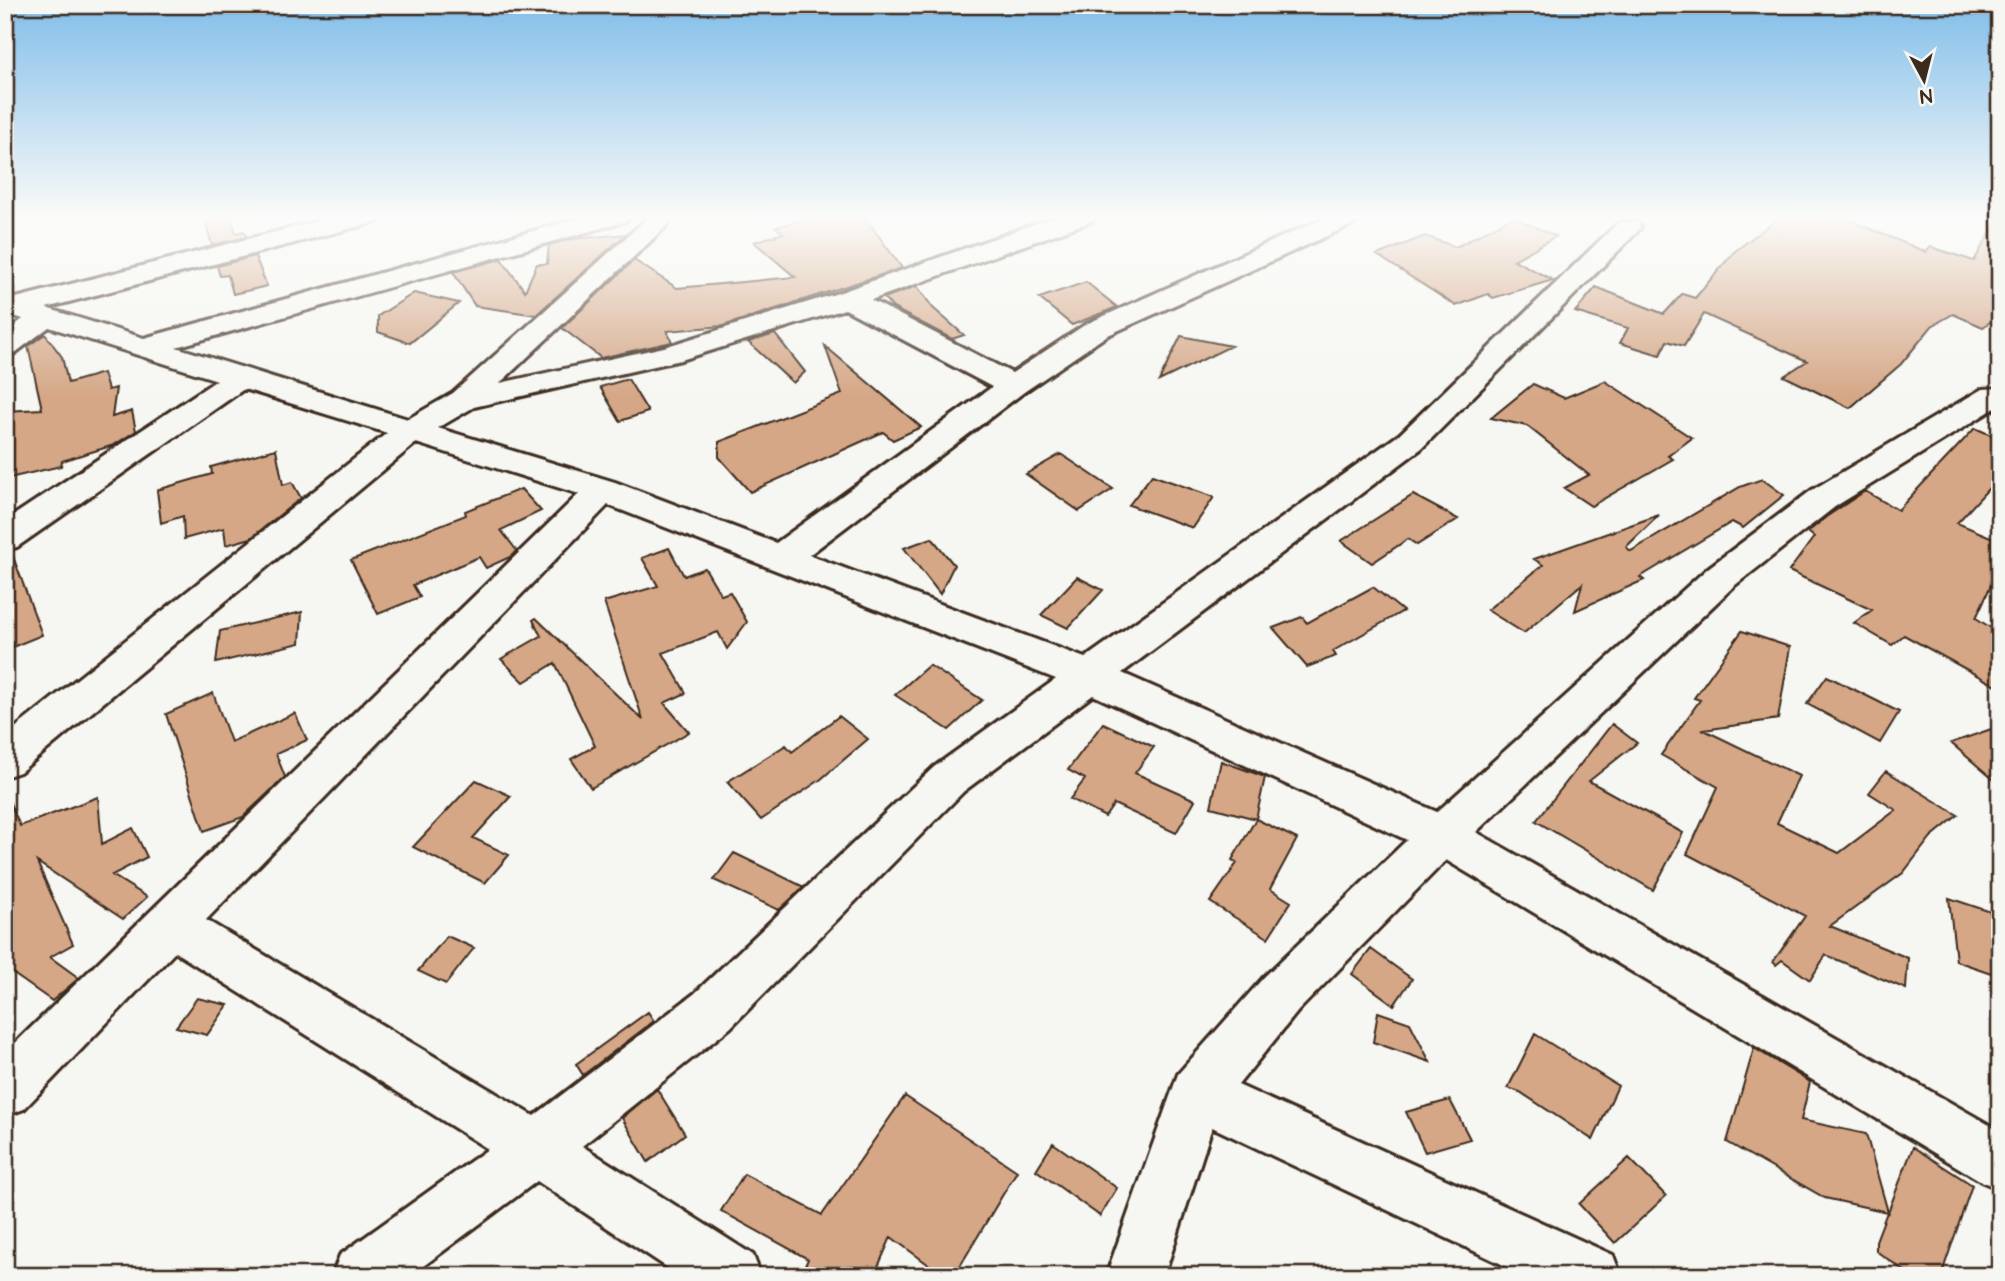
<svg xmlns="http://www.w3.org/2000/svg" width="2005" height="1281" viewBox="0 0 2005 1281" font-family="'Architects Daughter',sans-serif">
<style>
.building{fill:#d5a787;stroke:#3b2a1e;stroke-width:2}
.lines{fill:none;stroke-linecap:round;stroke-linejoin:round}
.minor-casing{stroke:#3b2a1e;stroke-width:6}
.minor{fill:#f6f6f2;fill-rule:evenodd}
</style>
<rect width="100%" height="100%" fill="#f6f6f2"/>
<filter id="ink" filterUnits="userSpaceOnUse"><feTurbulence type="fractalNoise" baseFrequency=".0143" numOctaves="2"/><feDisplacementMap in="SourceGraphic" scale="14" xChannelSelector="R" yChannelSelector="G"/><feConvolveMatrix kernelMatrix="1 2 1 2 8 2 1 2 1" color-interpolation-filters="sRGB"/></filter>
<g filter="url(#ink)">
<path class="building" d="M 204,216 L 230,216 L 236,233 L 244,231 L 247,237 L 212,245 Z
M 818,216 L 864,216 L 902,268 L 723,326 L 667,331 L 672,342 L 601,358 L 562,328 L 634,260 L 677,288 L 795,277 L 754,242 L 783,233 L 776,227 Z
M 1781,216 L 1839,216 L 1926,252 L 1931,247 L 1974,261 L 2000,216 L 2000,315 L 1983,327 L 1953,314 L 1932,326 L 1901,364 L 1850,408 L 1784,376 L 1807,361 L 1704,314 L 1684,346 L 1667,341 L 1660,355 L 1620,343 L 1628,328 L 1575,312 L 1596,287 L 1664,314 L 1682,294 L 1695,298 L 1734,252 Z
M 1512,217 L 1556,236 L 1514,260 L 1553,280 L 1493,298 L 1488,294 L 1456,306 L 1377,255 L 1425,236 L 1456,247 Z
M 626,234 L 536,315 L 475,306 L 453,272 L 501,259 L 525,291 L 537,264 L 547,264 L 549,245 L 571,239 Z
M 255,256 L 267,286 L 233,294 L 228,275 L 220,276 L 217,266 Z
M 1086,282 L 1117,307 L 1072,325 L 1039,298 Z
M 917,286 L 933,308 L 964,335 L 952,339 L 893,308 L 884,298 Z
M 414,293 L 459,303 L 410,343 L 378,332 L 378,316 Z
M 45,334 L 62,357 L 68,383 L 103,373 L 108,390 L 116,388 L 112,417 L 132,411 L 136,431 L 114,445 L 62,461 L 61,466 L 5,479 L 5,411 L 42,409 L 28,346 Z
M 775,334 L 805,372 L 793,383 L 748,342 Z
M 1181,336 L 1231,346 L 1159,381 Z
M 825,346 L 921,427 L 893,440 L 883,432 L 750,492 L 719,457 L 719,442 L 842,394 Z
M 628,379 L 648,412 L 620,421 L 600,387 Z
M 1605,381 L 1692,438 L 1668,456 L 1673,459 L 1591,506 L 1564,488 L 1589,475 L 1527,426 L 1491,418 L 1533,384 L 1564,398 Z
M 1975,428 L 2000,439 L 2000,476 L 1957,523 L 2000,541 L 2000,565 L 1976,618 L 2000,634 L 2000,688 L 1904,635 L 1892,645 L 1854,623 L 1872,610 L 1789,571 L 1814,537 L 1808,532 L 1826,517 L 1865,491 L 1898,510 Z
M 276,449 L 283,485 L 292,482 L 301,498 L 251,538 L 226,545 L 224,528 L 184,539 L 183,516 L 161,523 L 157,490 L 212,474 L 211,467 Z
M 1061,454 L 1113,489 L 1079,511 L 1026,474 Z
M 1152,475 L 1214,497 L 1193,528 L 1129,505 Z
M 1762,479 L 1784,495 L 1743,528 L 1732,522 L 1640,577 L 1644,580 L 1575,611 L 1582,584 L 1524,633 L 1487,610 L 1543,565 L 1534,559 L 1659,515 L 1626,547 L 1631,551 L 1740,487 Z
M 521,489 L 541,511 L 501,530 L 517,551 L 510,557 L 486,568 L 479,557 L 413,585 L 420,597 L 378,614 L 351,560 L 466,515 L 465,511 Z
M 1413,495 L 1458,519 L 1417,545 L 1408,539 L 1372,563 L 1341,541 Z
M 932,538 L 954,565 L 940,594 L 904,548 Z
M 669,548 L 684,576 L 705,568 L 721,595 L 730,592 L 747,622 L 727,649 L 718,632 L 663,653 L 686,693 L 664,703 L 689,732 L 591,788 L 571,759 L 595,746 L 555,663 L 524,682 L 501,659 L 541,636 L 533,620 L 536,618 L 643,720 L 604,602 L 658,586 L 642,558 Z
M 11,551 L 42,635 L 5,650 L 5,552 Z
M 1077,577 L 1103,590 L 1068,628 L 1041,615 Z
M 1373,587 L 1403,611 L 1333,651 L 1336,656 L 1307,667 L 1273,628 L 1302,617 L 1307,623 Z
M 302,612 L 300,643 L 216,663 L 220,631 Z
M 1742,631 L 1790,647 L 1778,719 L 1704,730 L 1799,776 L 1777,823 L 1839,853 L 1896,810 L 1869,793 L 1886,771 L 1958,815 L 1931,837 L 1903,873 L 1830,926 L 1908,958 L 1906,989 L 1826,955 L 1810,980 L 1782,960 L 1776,965 L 1773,962 L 1805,916 L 1687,854 L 1718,787 L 1661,755 L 1700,700 L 1694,698 Z
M 929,665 L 982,700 L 949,730 L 895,695 Z
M 1827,676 L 1899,712 L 1880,743 L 1807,704 Z
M 213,693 L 231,742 L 295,713 L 307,740 L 276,754 L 285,777 L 243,817 L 204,831 L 166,714 Z
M 839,716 L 868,739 L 820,780 L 761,820 L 727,782 L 786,745 L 792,752 Z
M 1103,723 L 1154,747 L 1135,773 L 1195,800 L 1176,833 L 1114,804 L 1105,817 L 1070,799 L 1085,779 L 1068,770 Z
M 1612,724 L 1637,743 L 1589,781 L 1683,833 L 1653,890 L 1536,821 Z
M 2000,726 L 2000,785 L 1951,743 Z
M 1221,761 L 1265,777 L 1256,819 L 1211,807 Z
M 476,780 L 511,796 L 473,838 L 509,855 L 485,883 L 413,847 Z
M 98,797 L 102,844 L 133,828 L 147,857 L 112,875 L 147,897 L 123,919 L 37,862 L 73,944 L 50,957 L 79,978 L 52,1001 L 5,968 L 9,844 L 5,842 L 5,831 L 9,830 L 9,801 L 20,826 Z
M 1256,819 L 1297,839 L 1270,889 L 1291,902 L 1268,938 L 1210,902 L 1237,863 L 1232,860 Z
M 734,853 L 804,887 L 779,910 L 714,880 Z
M 1949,898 L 2000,915 L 2000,976 L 1956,961 Z
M 447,936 L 474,948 L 446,984 L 418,971 Z
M 1371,949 L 1412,979 L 1394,1005 L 1352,974 Z
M 197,998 L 228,1005 L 207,1035 L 176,1027 Z
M 648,1012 L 654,1021 L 583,1075 L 576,1064 Z
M 1378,1012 L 1410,1023 L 1430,1062 L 1373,1042 Z
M 1535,1034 L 1618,1086 L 1593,1140 L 1520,1092 L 1508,1088 Z
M 1754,1048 L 1810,1082 L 1801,1120 L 1866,1134 L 1888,1212 L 1913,1147 L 1972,1185 L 1941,1276 L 1912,1276 L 1876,1251 L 1876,1241 L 1887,1212 L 1825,1198 L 1727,1142 Z
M 657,1089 L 685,1134 L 648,1162 L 622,1118 Z
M 905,1096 L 1017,1171 L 954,1276 L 944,1276 L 891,1237 L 874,1276 L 820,1276 L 804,1268 L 808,1259 L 721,1211 L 744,1174 L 822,1215 Z
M 1450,1100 L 1470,1139 L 1425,1152 L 1406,1112 Z
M 1053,1143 L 1117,1188 L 1100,1216 L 1036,1170 Z
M 1629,1158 L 1666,1196 L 1615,1243 L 1579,1204 Z"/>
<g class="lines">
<defs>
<path id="minor" d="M 338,216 L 382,216 L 379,221 L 46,308 L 144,338 L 587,216 L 629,216 L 626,221 L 176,347 L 408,419 L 453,393 L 650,216 L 677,216 L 500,383 L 664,347 L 838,293 L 1057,216 L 1095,216 L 1092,221 L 871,300 L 1012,373 L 1086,324 L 1329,216 L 1363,216 L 1360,221 L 1106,336 L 1024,392 L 809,555 L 1085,658 L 1400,434 L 1619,222 L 1637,222 L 1641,227 L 1637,232 L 1422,448 L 1122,673 L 1437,812 L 1708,568 L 1812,490 L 1982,389 L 2000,388 L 2000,405 L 1836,506 L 1734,586 L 1476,832 L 2000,1131 L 2000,1189 L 1981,1181 L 1446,860 L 1298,1011 L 1238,1085 L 1613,1255 L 1621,1276 L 1527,1276 L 1212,1127 L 1164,1276 L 1106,1276 L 1178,1074 L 1264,977 L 1407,840 L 1093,695 L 964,791 L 730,1028 L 582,1146 L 753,1255 L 761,1276 L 680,1276 L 537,1181 L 410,1276 L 332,1276 L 340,1255 L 488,1149 L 175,952 L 24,1109 L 5,1116 L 5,1053 L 579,494 L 416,443 L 20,772 L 5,777 L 5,736 L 387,433 L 244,389 L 17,547 L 5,550 L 5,521 L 217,380 L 49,327 L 15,353 L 5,356 L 5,333 L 23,319 L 5,313 L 5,296 L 16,298 ZM 845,309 L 992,387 L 776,543 L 615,482 L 438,428 L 474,407 L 681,360 ZM 608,505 L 1056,679 L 934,767 L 694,994 L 534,1116 L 206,920 Z"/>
</defs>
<use href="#minor" class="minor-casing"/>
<use href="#minor" class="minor"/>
</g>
</g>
<linearGradient id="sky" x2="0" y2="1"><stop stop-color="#82bee9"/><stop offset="0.55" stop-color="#fbfbf9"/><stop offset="1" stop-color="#fbfbf9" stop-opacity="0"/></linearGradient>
<rect width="2005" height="396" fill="url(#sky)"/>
<rect width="2005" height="1281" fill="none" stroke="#f6f6f2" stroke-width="28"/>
<rect x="14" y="14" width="1977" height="1253" fill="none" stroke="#3b2a1e" stroke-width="2.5" filter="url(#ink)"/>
<g transform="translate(1924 80) rotate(173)" stroke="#f6f6f2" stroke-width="5" paint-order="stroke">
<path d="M0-5L12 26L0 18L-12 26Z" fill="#3b2a1e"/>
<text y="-10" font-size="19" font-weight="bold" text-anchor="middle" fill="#3b2a1e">N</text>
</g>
</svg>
